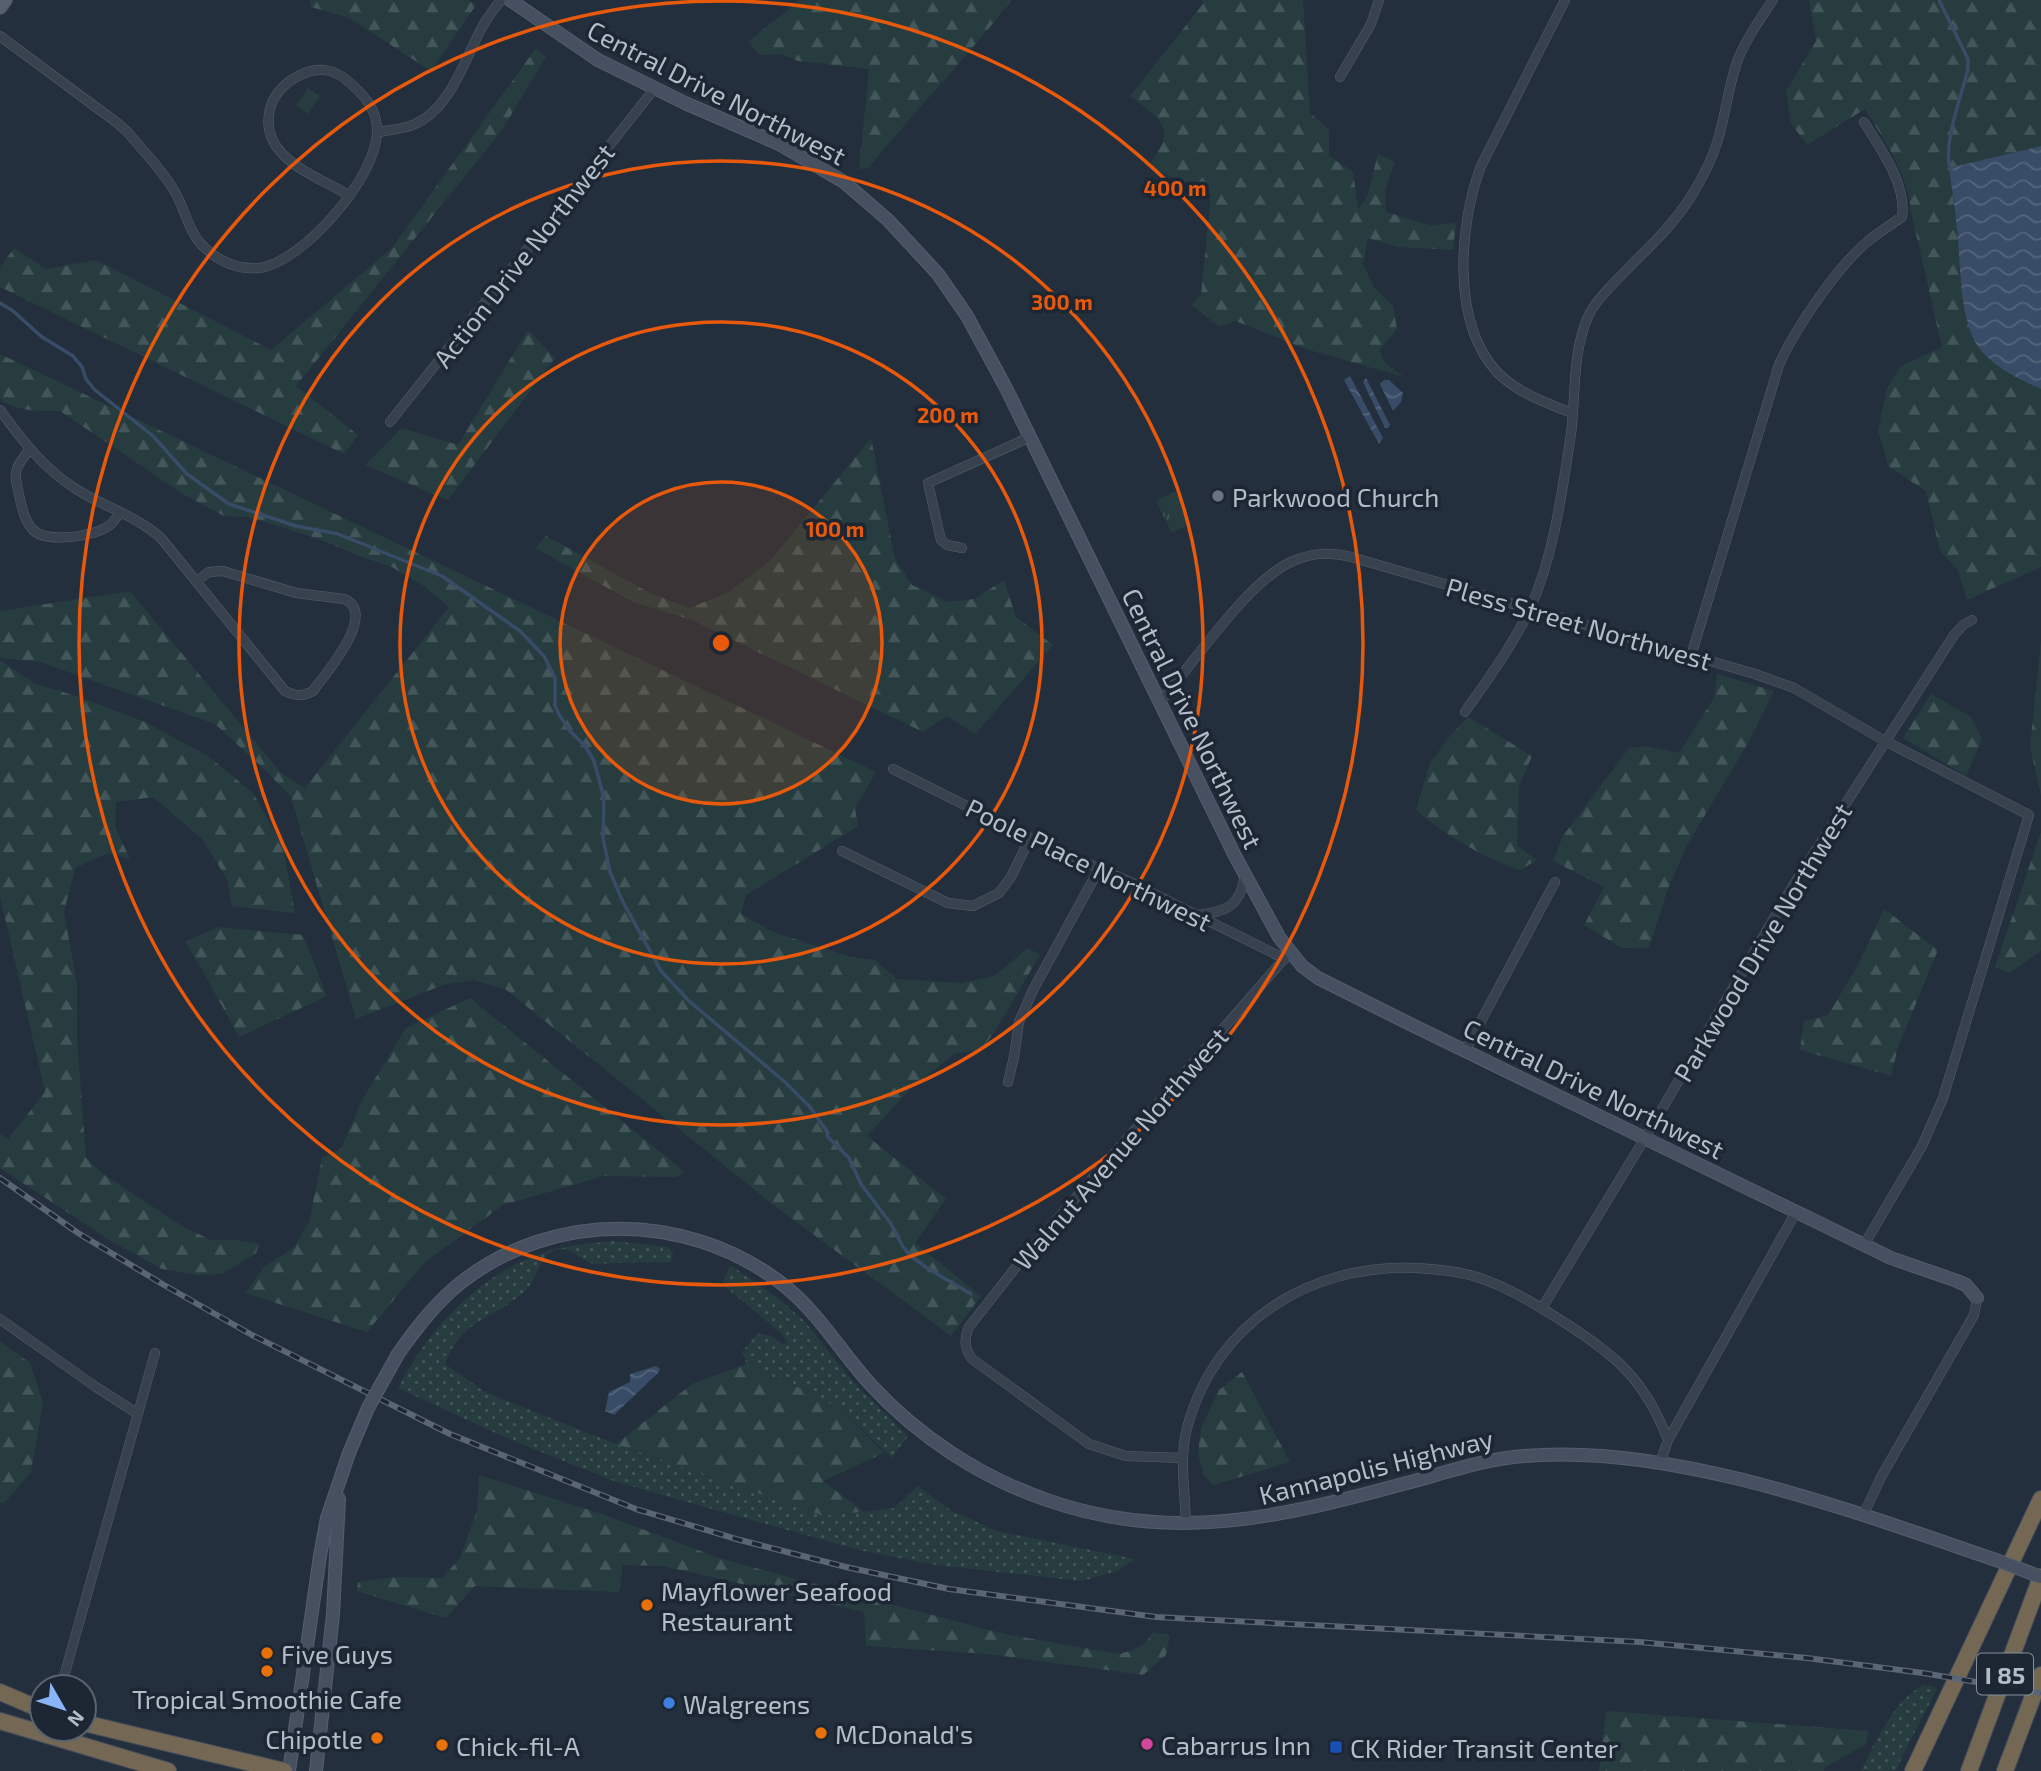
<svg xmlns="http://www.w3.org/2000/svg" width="2041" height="1771" viewBox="0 0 2041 1771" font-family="'Exo 2',sans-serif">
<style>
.grass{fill:url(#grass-dots)}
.forest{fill:url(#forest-firs)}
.park{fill:url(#park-tufts)}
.pitch{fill:#263c3f}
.water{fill:url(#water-waves)}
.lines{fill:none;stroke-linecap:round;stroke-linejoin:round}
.stream{stroke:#394c67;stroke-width:3.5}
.street-casing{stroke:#565f6c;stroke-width:10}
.secondary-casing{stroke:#565f6c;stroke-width:14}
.primary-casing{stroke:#414a57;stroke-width:16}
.highway-casing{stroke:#434c59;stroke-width:18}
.street{stroke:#38414e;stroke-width:9}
.secondary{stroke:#465061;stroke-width:12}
.primary{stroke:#56606e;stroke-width:14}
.highway{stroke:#746855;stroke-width:16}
.rail-casing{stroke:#5a6575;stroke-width:6}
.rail{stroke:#1d2633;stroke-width:3.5;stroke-dasharray:10;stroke-linecap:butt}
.secondary-bridge-casing{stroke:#565f6c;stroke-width:14;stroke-linecap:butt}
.secondary-bridge{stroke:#465061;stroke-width:12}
.ring{fill:none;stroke:#e8590c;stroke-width:3.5}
.worship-dot{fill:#6b7280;stroke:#1d2633;stroke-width:2.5}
.food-dot{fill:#e8710a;stroke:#1d2633;stroke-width:2.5}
.shop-dot{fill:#3f7fe0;stroke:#1d2633;stroke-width:2.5}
.hotel-dot{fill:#d1479c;stroke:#1d2633;stroke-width:2.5}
.transit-dot{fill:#1a4fb4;stroke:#1d2633;stroke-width:2.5}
.labels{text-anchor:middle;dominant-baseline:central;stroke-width:7;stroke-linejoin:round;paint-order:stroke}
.shield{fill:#1d2633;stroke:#878f9c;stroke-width:2}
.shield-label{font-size:24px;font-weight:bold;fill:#b4bcc9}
.street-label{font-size:26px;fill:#b4bcc9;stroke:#1d2633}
.poi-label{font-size:26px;fill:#b4bcc9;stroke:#1d2633;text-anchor:start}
.centre{fill:#e8590c;stroke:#1d2633;stroke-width:3.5}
.ring-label{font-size:21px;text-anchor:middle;font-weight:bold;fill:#e8590c;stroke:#1d2633;stroke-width:7;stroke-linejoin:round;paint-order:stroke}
</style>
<defs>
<pattern id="grass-dots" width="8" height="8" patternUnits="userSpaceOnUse" patternTransform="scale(1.75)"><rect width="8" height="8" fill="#263c3f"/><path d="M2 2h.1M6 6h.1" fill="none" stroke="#435659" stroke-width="1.8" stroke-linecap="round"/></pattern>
<pattern id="forest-firs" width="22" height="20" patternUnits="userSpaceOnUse" patternTransform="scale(1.75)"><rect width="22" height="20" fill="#263c3f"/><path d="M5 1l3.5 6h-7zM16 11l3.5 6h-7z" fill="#435659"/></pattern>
<pattern id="park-tufts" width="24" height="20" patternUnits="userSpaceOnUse" patternTransform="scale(1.75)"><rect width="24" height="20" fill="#263c3f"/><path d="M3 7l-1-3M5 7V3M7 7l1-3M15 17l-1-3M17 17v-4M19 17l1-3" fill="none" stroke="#435659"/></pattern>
<pattern id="water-waves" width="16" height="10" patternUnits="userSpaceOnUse" patternTransform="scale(1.75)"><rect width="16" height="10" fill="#394c67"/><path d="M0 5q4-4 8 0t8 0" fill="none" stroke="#53647b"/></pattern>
</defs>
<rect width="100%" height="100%" fill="#242f3e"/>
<path class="grass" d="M 613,1241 L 668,1247 L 673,1252 L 671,1262 C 651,1262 632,1263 612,1263 C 606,1263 597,1265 591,1263 C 581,1260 574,1250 562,1249 C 540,1249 538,1279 525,1291 C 494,1320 461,1318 445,1364 L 485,1392 L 616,1444 L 821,1515 L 864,1512 L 894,1508 L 918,1486 L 950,1510 L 997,1531 L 1135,1559 L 1116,1572 L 1081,1581 L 936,1565 L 859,1550 L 616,1482 L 502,1436 L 398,1388 C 431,1324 487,1266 559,1248 C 577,1244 595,1243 613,1241 Z
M 730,1265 L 778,1298 L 805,1322 L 855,1384 L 908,1436 L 892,1458 L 844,1412 L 807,1390 L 768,1378 L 756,1360 L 747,1364 L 742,1352 L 757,1334 L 770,1335 L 783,1345 L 787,1342 L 782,1334 L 722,1284 Z
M 1924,1685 L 1937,1688 C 1924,1716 1908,1742 1896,1771 L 1861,1771 C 1875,1743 1894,1699 1924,1685 Z"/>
<path class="forest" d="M 310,0 L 469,0 L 476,5 L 431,71 L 349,18 L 311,7 Z
M 799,0 L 1012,0 C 966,58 915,111 868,168 L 859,169 L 869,69 L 798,61 L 781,54 L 760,55 L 748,42 C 764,27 784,16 799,0 Z
M 1203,0 L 1303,0 L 1310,113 L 1329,130 L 1329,156 L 1353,172 L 1358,209 L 1367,197 L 1378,154 L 1395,162 L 1385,191 L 1386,212 L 1430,225 L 1456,223 L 1453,250 L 1398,247 L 1368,238 L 1363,264 L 1374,287 L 1393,306 L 1397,329 L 1379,350 L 1385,363 L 1404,377 L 1306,349 L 1235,321 L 1220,327 L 1191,305 L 1201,295 L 1211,195 L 1148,166 C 1178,128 1163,121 1130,96 L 1203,4 Z
M 1809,0 L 2041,0 L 2041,146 L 1953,167 L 1949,170 L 1957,226 L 1960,278 L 1972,332 L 2003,369 L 2041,389 L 2041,567 L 1967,600 L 1958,570 L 1940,551 L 1926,491 L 1889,467 L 1878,431 L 1887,388 L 1901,366 L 1942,347 L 1911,212 C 1908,173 1885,142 1865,109 L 1807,145 L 1791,123 L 1786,91 L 1816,41 Z
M 536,48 L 546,57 L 502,130 L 296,386 L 358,435 L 344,454 L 0,287 L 0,267 L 14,248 L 46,269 L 96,260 L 271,350 L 392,248 Z
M 528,330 L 555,358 L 448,500 L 365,465 L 402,428 L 458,445 Z
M 0,354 L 876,772 L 855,808 L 858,826 L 746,895 L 741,914 L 773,932 L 851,957 L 875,960 L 897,979 L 961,983 L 994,976 L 1028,948 L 1040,955 C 1020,987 1004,1021 981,1050 L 956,1053 L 913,1086 L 867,1136 L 946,1199 L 915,1243 L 981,1296 L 951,1336 L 772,1204 L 505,989 L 473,980 L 443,985 L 356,1019 L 291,797 L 266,771 L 215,724 L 40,662 L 0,658 L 0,611 L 130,591 L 282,774 L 305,788 L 449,607 L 424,586 L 390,566 L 359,556 L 319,539 L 278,526 L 248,517 L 224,516 L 183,494 L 60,411 C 41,411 17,412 0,399 Z
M 871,438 L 895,559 L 912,585 L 948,602 L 974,599 L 1004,580 L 1016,617 L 1053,645 L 975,734 L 947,716 L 923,732 L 692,620 L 633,602 L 535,548 L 546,536 L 650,593 L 689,608 L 727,593 L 770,561 Z
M 2041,641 L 2041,796 L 2030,747 Z
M 0,660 L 34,683 L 79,697 L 145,722 L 208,756 L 253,793 L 283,847 L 295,913 L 232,906 L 227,879 L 202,839 L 153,797 L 116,802 L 115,827 L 130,859 L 108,853 L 75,868 L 64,912 L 77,985 L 77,1038 L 86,1158 L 103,1174 L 182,1226 L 211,1240 L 236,1240 L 259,1244 L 256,1253 L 222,1274 L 196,1275 L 162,1269 L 111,1241 L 0,1168 L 0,1134 L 8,1139 L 45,1092 L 0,896 Z
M 1717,674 L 1774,691 L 1748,743 L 1687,845 L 1667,891 L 1649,948 L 1622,948 L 1584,925 L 1604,887 L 1553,861 L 1563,836 L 1629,748 L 1646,746 L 1679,753 L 1714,698 Z
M 1931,694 L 1971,717 L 1982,739 L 1966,776 L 1903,738 Z
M 1468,717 L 1532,756 L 1519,786 L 1517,846 L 1537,860 L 1520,870 C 1486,859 1443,834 1416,810 L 1430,763 L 1450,736 Z
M 2041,832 L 2041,951 L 2009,973 L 1995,967 Z
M 1884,909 L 1938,950 L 1898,1047 L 1891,1076 L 1800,1050 L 1804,1021 L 1828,1015 L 1859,963 Z
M 218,927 L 303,935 L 327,996 L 239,1037 L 200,966 L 185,942 Z
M 470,998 L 685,1172 L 676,1177 L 604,1176 L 503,1205 L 424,1263 L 367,1332 L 245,1293 L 264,1267 L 294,1247 L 309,1222 L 322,1158 L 341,1149 L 362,1100 L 406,1028 Z
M 0,1341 L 30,1363 L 43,1402 L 31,1472 L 5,1502 L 0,1503 Z
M 756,1360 L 768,1378 L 807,1390 L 844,1412 L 884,1453 L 823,1481 L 864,1512 L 821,1515 L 616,1444 L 692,1384 Z
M 1242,1372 L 1290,1462 L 1213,1485 L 1204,1475 L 1198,1454 L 1201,1428 L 1219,1390 Z
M 479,1475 L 599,1513 L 722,1559 L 1004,1634 L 1119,1654 C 1134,1650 1146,1647 1152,1632 L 1170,1635 L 1166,1655 L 1143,1675 L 988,1654 L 866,1646 L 864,1612 L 663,1566 L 623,1565 L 619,1592 L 475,1586 L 446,1618 L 357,1591 L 358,1582 L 396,1577 L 442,1578 L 460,1558 L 477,1510 Z
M 1606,1711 L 1607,1711 L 1869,1731 L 1866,1744 L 1824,1768 L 1824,1771 L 1599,1771 Z"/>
<path class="park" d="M 1175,491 L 1191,523 L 1172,533 L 1156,501 Z"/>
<path class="pitch" d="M 308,88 L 320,96 L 308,114 L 296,106 Z"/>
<path class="water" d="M 2041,146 L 2041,389 C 2021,380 2001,371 1985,355 C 1958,329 1961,265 1957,229 C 1955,209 1952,190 1949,170 L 1953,167 Z
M 1350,376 L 1383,438 L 1379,444 L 1344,380 Z
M 1366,378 L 1390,425 L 1388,428 L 1385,428 L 1363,382 Z
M 1384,380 L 1389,380 L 1403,393 L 1401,402 L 1393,411 L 1380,384 Z
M 656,1366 L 660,1369 L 659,1372 L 614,1415 L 605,1411 L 609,1392 L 630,1382 L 630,1374 Z"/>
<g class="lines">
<path class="stream" d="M 1939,0 L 1968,59 L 1968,69 C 1962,95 1940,149 1952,173
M 0,303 L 13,311 L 42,337 L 73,356 L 82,367 L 86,379 L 95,390 L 153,436 L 187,474 L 229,504 L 296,526 L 338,534 L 442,576 L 520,631 L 544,656 L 555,678 L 555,706 L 560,716 L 571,732 L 585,746 L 594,761 L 604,798 L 603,838 L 610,872 L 623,902 L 661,971 L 689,1001 L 785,1082 L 810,1107 L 828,1133 L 827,1136 L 849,1158 L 861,1184 L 891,1224 L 903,1247 L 911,1256 L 927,1268 L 971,1294"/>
<defs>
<path id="street" d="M 1565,0 L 1481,166 C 1459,224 1451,322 1497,372 C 1516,392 1546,403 1572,413
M 0,36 C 30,58 59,80 89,102 C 103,113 119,122 130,135 C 145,153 165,173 176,194 C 185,210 189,232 202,245 C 217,261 238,270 259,268 C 303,263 379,174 377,130 C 377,109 364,95 349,82 C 337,71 321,66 305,73 C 289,79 274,92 270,109 C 258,158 316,175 348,195
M 1340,77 L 1371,24 L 1379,0
M 378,132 C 390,130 404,129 415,124 C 453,107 465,56 485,22 C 490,15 495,7 501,0
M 0,410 C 22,440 44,469 76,489 C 104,507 137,516 161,538 L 285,691 C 296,696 302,697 313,691 C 325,674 379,613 344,599 L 296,593 L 223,571 L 209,572 L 198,580
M 390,422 L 655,88
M 30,449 C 12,471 14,472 20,499 C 22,509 25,521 32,529 C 46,544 94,537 110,525 C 114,522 117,516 120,513
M 962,548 L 947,545 L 941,540 L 928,483 L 1030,437
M 1691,656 L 1779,365 C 1794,330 1838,266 1867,242 C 1878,233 1890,225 1902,217 C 1907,184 1880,148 1864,122
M 1160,702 C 1194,663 1252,574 1298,559 C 1317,552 1332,553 1351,557 L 1755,674 L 1794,688 L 1885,741 L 2029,815 L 1943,1098 L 1922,1146 L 1864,1245
M 1465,712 C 1488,679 1513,645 1530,609 C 1554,555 1562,492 1571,434 C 1576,395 1572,356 1587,319 C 1592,306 1602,296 1612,285 C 1638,257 1669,231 1690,198 C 1702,179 1713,158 1719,136 C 1726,111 1729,84 1738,59 C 1747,38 1760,19 1773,0
M 893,769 L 1030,838 L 1128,881 L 1285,959
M 842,851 L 948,903 L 973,906 L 999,893 L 1011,877 L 1030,838
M 1197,915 C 1227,911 1240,907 1245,875
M 1465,1051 L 1555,882
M 1008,1082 L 1014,1057 L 1019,1022 L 1033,990 L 1099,869
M 1542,1308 L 1645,1138 L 1794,884 L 1954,635 L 1963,625 L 1972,620
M 0,1319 L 96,1387 L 138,1414
M 1182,1458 L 1126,1456 L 1089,1444 L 972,1359 C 964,1348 964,1339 969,1327 L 1023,1258 L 1290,952
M 1660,1463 L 1668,1440 L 1796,1212
M 1863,1516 L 1881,1477 L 1974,1315 L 1977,1298
M 1186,1523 C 1185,1491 1179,1459 1187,1428 C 1215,1323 1309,1264 1415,1268 C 1436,1269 1457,1271 1477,1277 C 1508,1287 1535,1304 1562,1321 C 1616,1355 1645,1380 1668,1440
M 61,1687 L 155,1353"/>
<path id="secondary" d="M 510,0 L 598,60 L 685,103 L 779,144 L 844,182 L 888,220 L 938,274 L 967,316 L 1006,388 L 1234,854 L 1279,937 L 1302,966 L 1318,978 L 1410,1024 L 1891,1258 L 1957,1281 L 1966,1285 L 1977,1298
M 398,1354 C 417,1327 437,1301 463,1281 C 554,1211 684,1212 777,1280 C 816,1308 839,1350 871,1385 C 919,1437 980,1477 1047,1500 C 1172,1544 1281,1517 1403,1484 C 1442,1474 1483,1459 1524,1456 C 1673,1443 1855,1512 1996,1560
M 289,1771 L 320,1556 L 327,1518 L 349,1453
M 316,1771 L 333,1614 L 339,1499"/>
<path id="primary" d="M 0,7 L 5,0"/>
<path id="highway" d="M 0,1692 L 42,1710
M 0,1721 L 168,1771
M 84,1723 L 284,1771
M 1913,1771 L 2041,1499
M 1969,1771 L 2041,1577
M 2005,1771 L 2041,1675"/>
</defs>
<use href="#street" class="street-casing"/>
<use href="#secondary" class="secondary-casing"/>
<use href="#primary" class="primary-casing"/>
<use href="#highway" class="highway-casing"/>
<use href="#street" class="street"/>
<use href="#secondary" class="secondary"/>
<use href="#primary" class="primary"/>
<use href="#highway" class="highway"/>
<defs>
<path id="rail" d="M 0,1178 L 78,1233 L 164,1285 L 252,1335 L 450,1434 L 636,1509 L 740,1540 L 846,1567 L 949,1589 L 1156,1617 L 1640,1642 L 1807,1658 L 1923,1673 L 2041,1693"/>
</defs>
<use href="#rail" class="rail-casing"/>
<use href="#rail" class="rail"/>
<defs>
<path id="secondary-bridge" d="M 349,1453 L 368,1408 L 398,1354
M 1996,1560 L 2041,1577"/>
</defs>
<use href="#secondary-bridge" class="secondary-bridge-casing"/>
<use href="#secondary-bridge" class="secondary-bridge"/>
</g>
<circle cx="721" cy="643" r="161" fill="#e8590c" fill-opacity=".12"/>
<g class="ring">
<circle cx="721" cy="643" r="161"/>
<circle cx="721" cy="643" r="321"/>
<circle cx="721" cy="643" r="482"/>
<circle cx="721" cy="643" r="642"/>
</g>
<circle class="worship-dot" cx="1218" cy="496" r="7"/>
<g class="food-dot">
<circle cx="647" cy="1605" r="7"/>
<circle cx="267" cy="1653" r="7"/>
<circle cx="267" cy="1671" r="7"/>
<circle cx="821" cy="1733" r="7"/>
<circle cx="377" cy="1738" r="7"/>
<circle cx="442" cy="1745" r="7"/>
</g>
<circle class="shop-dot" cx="669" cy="1703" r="7"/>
<circle class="hotel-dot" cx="1147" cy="1744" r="7"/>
<rect class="transit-dot" x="1329" y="1740" width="14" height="14" rx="3.5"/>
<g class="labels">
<rect class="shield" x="1977" y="1653.5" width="56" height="41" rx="5"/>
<g class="shield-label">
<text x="2005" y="1674">I 85</text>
</g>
<g class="street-label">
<text transform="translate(717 92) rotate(27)">Central Drive Northwest</text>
<text transform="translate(523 255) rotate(-52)">Action Drive Northwest</text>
<text transform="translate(1579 623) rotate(16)">Pless Street Northwest</text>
<text transform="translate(1193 718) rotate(64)">Central Drive Northwest</text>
<text transform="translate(1089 864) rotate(26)">Poole Place Northwest</text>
<text transform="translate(1762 942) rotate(-59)">Parkwood Drive Northwest</text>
<text transform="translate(1594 1088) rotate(26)">Central Drive Northwest</text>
<text transform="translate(1120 1148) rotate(-49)">Walnut Avenue Northwest</text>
<text transform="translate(1376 1466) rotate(-14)">Kannapolis Highway</text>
</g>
<g class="poi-label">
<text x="1232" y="496">Parkwood Church</text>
<text x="661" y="1590">Mayflower Seafood<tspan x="661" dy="30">Restaurant</tspan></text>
<text x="281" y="1653">Five Guys</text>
<text x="267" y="1698" text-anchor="middle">Tropical Smoothie Cafe</text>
<text x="683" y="1703">Walgreens</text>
<text x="835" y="1733">McDonald's</text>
<text x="363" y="1738" text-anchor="end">Chipotle</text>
<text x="1161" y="1744">Cabarrus Inn</text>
<text x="456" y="1745">Chick-fil-A</text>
<text x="1350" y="1747">CK Rider Transit Center</text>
</g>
</g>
<circle cx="721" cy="643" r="10" class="centre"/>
<g class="ring-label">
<text x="1175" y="196">400 m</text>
<text x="1062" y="310">300 m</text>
<text x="948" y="423">200 m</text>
<text x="835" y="537">100 m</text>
</g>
<g transform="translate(63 1708) rotate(129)"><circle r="33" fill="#1d2633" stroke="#59626f" stroke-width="2"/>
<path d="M0-5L12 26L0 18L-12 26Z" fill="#8ab4f8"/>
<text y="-10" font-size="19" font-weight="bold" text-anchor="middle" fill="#b4bcc9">N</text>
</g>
</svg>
